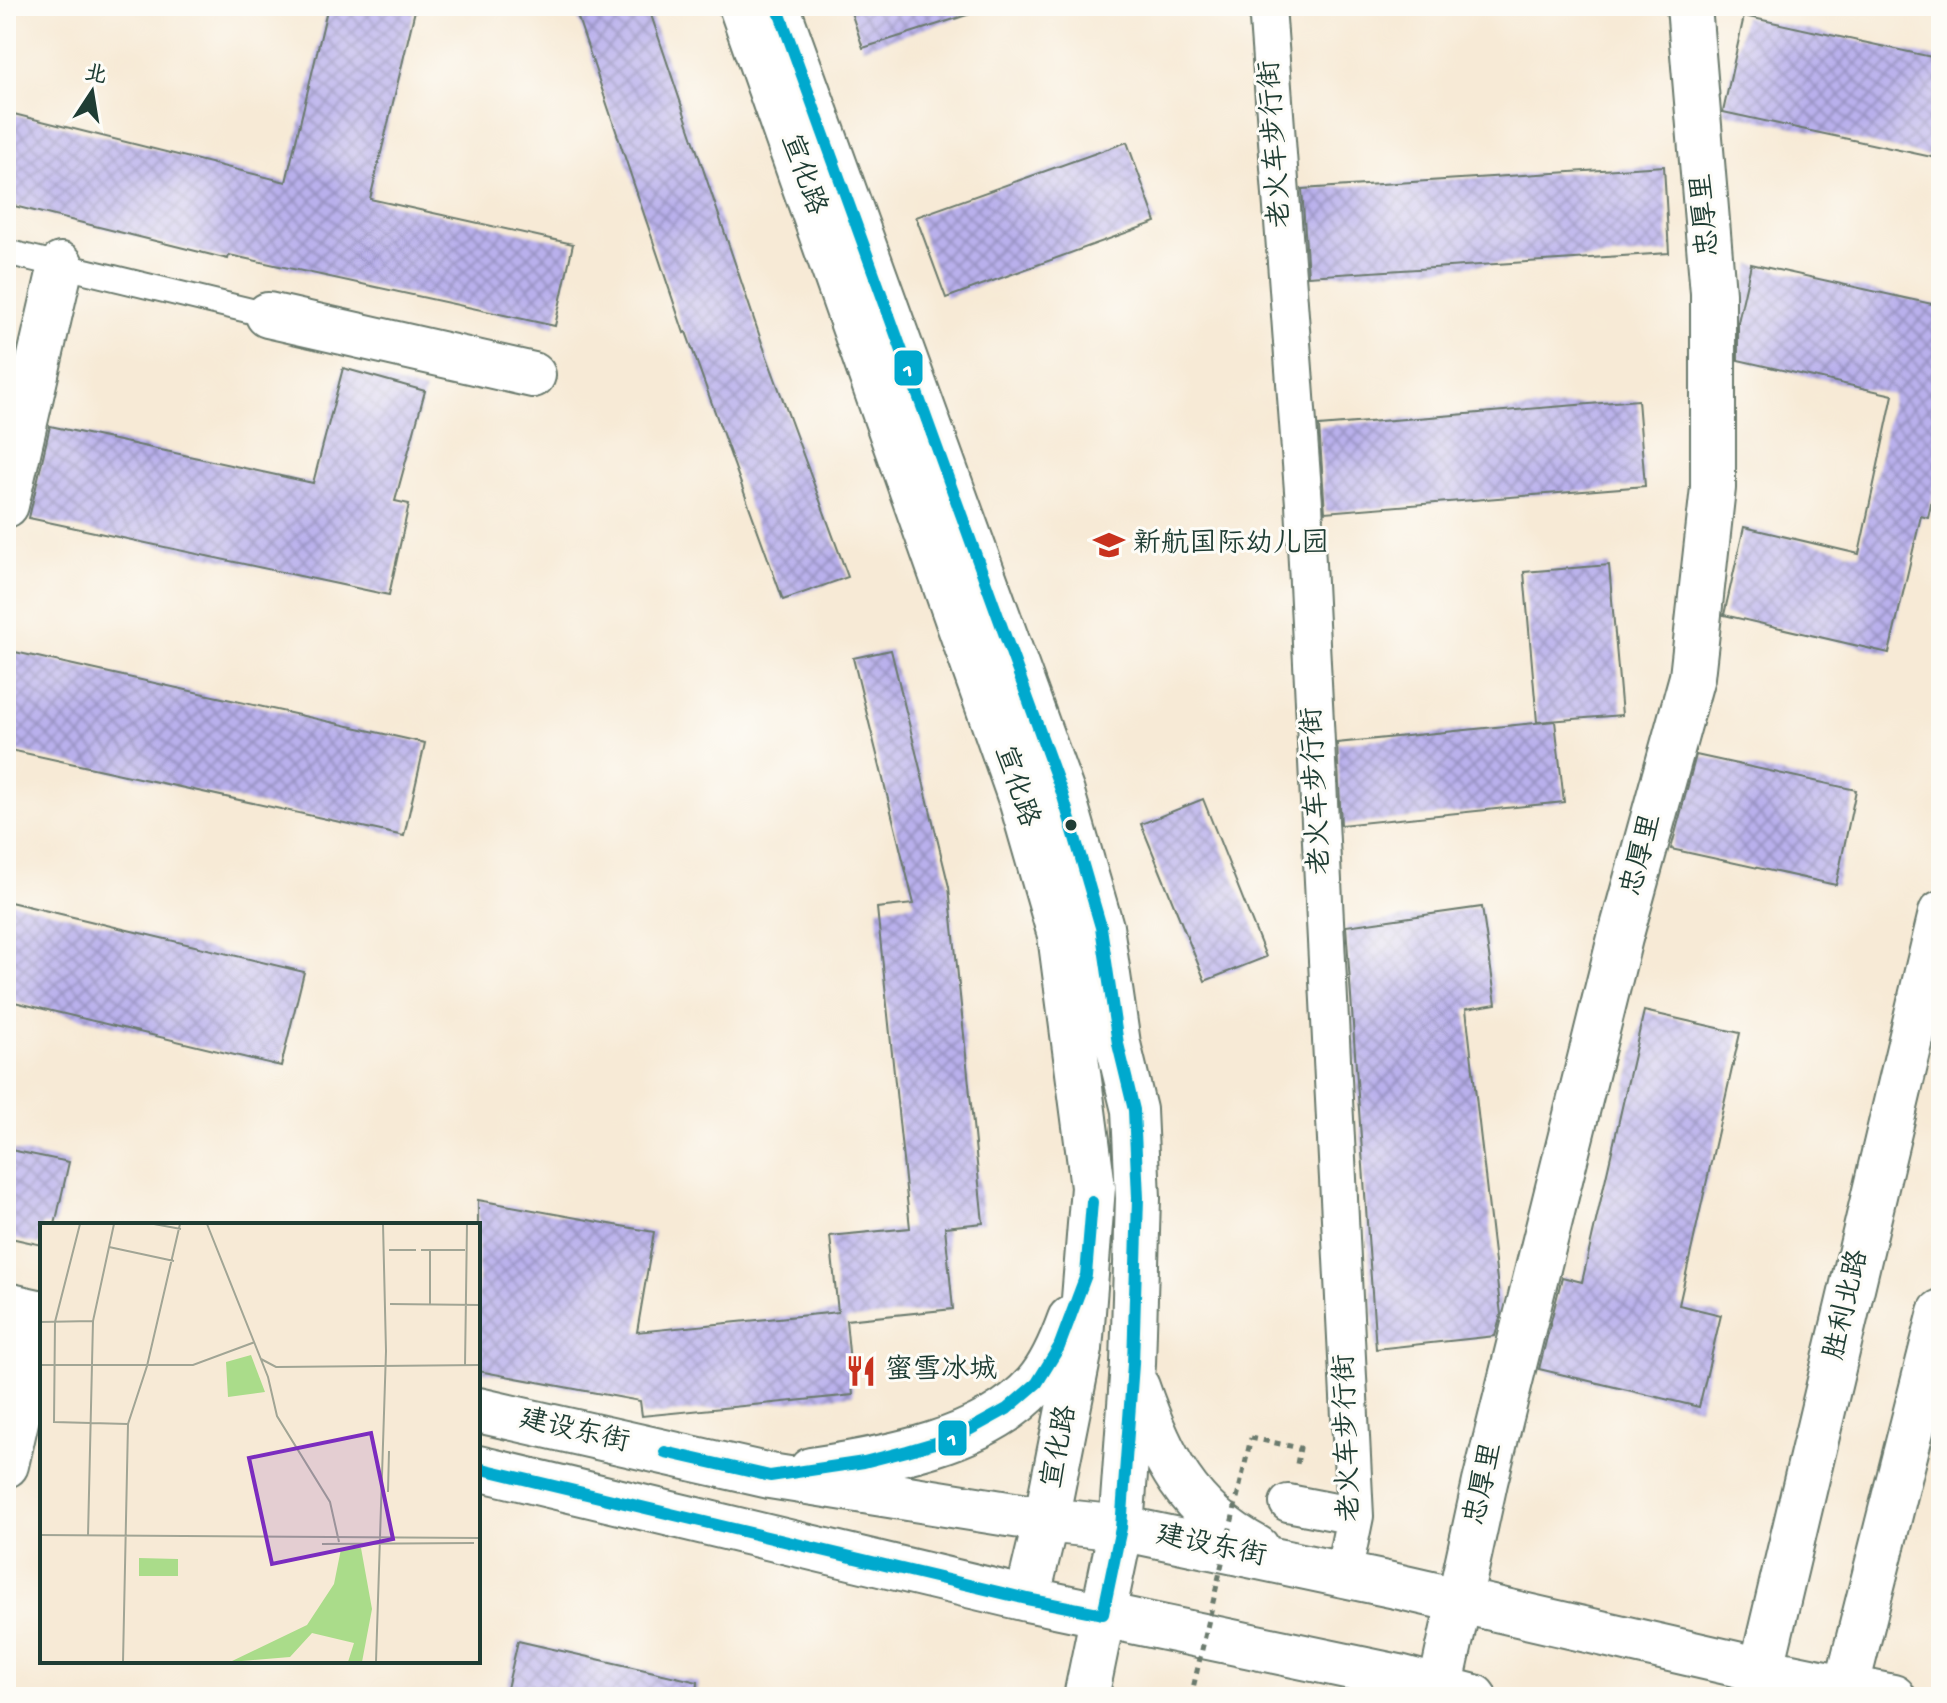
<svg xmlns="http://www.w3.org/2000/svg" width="1947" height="1703" viewBox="0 0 1947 1703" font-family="'Gochi Hand','LXGW WenKai TC',sans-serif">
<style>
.building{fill:url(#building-cross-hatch)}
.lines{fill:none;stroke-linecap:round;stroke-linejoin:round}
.service-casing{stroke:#6b7a6d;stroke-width:28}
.pedestrian-casing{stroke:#6b7a6d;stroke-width:40}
.minor-casing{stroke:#6b7a6d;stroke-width:48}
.secondary-casing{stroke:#6b7a6d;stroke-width:48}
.trunk-casing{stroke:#6b7a6d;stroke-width:48}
.path{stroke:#6b7a6d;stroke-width:5;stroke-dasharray:6 6;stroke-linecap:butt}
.service{stroke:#fff;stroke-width:24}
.pedestrian{stroke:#fff;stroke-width:36}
.minor{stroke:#fff;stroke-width:44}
.secondary{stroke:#fff;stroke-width:44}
.trunk{stroke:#fff;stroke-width:44}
.path-bridge{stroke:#6b7a6d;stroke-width:5;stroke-dasharray:6 6;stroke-linecap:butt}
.bus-1-casing{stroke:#fdfcf7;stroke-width:18}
.bus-1{stroke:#00a9ce;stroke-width:12}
.bus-dot{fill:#1f3d34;stroke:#fdfcf7;stroke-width:3}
.labels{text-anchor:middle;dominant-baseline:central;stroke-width:6;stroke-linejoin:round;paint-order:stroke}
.street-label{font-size:28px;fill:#1f3d34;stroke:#fdfcf7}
.poi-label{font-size:28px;fill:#1f3d34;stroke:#fdfcf7;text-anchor:start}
.inset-road{fill:none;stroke:#a1a595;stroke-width:2}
.view{fill:#7b2cbf;fill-opacity:0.15;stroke:#7b2cbf;stroke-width:4}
.inset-edge{fill:none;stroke:#1f3d34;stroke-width:4}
.line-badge{stroke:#fdfcf7;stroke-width:3}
.badge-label{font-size:22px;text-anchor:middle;font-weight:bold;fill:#fff}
</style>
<defs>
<pattern id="building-cross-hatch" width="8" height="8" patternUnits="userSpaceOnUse" patternTransform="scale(2)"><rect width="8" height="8" fill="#b9b0ec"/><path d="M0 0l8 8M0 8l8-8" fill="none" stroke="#9690c0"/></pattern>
</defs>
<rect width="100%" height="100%" fill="#fdfcf7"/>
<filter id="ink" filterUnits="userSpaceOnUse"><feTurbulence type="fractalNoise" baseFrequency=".0125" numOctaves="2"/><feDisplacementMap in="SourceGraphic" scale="16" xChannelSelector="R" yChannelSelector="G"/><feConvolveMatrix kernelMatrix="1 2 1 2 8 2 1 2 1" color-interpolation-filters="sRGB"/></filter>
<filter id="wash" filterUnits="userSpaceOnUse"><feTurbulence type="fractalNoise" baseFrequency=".006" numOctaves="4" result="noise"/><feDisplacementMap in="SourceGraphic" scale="32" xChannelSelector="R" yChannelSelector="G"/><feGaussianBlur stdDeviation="1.8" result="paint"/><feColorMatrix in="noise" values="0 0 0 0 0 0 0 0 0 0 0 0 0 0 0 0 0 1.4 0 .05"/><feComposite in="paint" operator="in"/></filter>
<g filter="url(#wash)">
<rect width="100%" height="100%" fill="#f7ead6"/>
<g id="blocks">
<path class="building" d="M 328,6 L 416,6 L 370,199 L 573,244 L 555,326 L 229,255 L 228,259 L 6,204 L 6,112 L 286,182 Z
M 574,6 L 648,6 L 762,343 L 848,577 L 783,600 L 686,332 L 684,333 Z
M 849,6 L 968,6 L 970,14 L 863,48 Z
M 1744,16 L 1941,59 L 1941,159 L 1723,112 Z
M 1127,142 L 1156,222 L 946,298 L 916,217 Z
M 1664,166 L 1669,253 L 1308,276 L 1302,189 Z
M 1751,264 L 1941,306 L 1941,460 L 1928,518 L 1921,516 L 1889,653 L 1724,615 L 1744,527 L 1859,554 L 1893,395 L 1738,360 L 1738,322 Z
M 343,368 L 425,391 L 395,501 L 409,504 L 389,595 L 29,518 L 50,426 L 313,483 Z
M 1638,400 L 1645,486 L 1325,512 L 1319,426 Z
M 1609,565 L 1622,715 L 1537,722 L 1524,572 Z
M 6,650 L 425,743 L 404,836 L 6,749 Z
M 891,650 L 949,887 L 983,1223 L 945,1227 L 953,1309 L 846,1320 L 853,1395 L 642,1416 L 640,1401 L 478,1371 L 478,1200 L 654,1232 L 637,1332 L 838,1312 L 830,1236 L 910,1228 L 877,908 L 914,904 L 853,658 Z
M 1555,721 L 1564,802 L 1341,825 L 1337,743 Z
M 1696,755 L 1856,790 L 1836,885 L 1671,849 Z
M 1203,799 L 1266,957 L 1205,981 L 1141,824 Z
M 6,901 L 304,972 L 281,1066 L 6,1000 Z
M 1482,907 L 1496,1004 L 1466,1009 L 1501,1315 L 1495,1336 L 1376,1349 L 1346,926 Z
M 1644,1011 L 1740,1033 L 1679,1305 L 1721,1315 L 1699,1407 L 1539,1369 L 1562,1277 L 1582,1282 Z
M 6,1149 L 69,1162 L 55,1225 L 42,1225 L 42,1245 L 6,1237 Z
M 518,1641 L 698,1682 L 697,1697 L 505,1697 Z"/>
</g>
</g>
<g filter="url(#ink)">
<use href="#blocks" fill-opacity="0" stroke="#6b7a6d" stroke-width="2"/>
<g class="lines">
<defs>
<path id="service" d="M 6,252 L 268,315"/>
<path id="pedestrian" d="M 1267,6 L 1304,504 L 1355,1516 L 1343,1575
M 1288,1503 L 1355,1516"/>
<path id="minor" d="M 268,315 L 533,375
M 6,505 L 61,265
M 6,1465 L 41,1312
M 1440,1689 L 1485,1482 L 1620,938 L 1692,677 L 1713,488 L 1713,293 L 1689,6
M 1086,1697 L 1103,1614"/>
<path id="secondary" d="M 741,6 L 1022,803 L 1060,935 L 1093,1187 L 1080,1349 L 1046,1520 L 1027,1599
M 777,6 L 1062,793 L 1101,927 L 1118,1044 L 1134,1110 L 1138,1198 L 1133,1364 L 1121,1528 L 1103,1614
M 6,1305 L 42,1313
M 6,1355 L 42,1364
M 1137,1387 C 1161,1457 1188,1512 1257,1548
M 478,1410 L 770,1476 L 1046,1520 L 1121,1528 L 1396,1586 L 1762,1670 L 1893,1697
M 478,1468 L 1027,1599 L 1399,1677 L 1474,1697
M 811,1470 C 884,1459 985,1442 1036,1384 C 1052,1366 1062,1341 1070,1319"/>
<path id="trunk" d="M 1755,1697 L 1941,913
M 1844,1697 L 1941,1312"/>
</defs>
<use href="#service" class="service-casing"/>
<use href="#pedestrian" class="pedestrian-casing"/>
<use href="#minor" class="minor-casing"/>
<use href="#secondary" class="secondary-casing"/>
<use href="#trunk" class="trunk-casing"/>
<path class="path" d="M 1251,1438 L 1300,1448 L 1297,1464"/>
<use href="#service" class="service"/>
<use href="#pedestrian" class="pedestrian"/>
<use href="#minor" class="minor"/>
<use href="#secondary" class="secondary"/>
<use href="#trunk" class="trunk"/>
<path class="path-bridge" d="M 1191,1697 L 1251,1438"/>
<defs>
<path id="bus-1" d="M 665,1452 L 770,1476 L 864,1462 L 907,1451 L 958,1436 L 1007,1409 L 1037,1383 L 1059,1347 L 1086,1275 L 1092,1202
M 478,1468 L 1027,1599 L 1103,1614 L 1121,1528 L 1133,1364 L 1138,1198 L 1134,1110 L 1118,1044 L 1101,927 L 1062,793 L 777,6"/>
</defs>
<use href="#bus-1" class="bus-1-casing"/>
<use href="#bus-1" class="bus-1"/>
</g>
</g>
<defs>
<symbol id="school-bare" viewBox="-9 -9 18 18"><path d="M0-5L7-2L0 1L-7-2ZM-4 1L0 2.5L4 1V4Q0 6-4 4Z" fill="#c8321e" stroke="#fdfcf7" stroke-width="2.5" paint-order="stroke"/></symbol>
<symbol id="restaurant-bare" viewBox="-9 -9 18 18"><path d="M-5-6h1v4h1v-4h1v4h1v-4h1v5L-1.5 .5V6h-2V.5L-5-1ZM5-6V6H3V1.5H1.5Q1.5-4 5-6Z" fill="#c8321e" stroke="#fdfcf7" stroke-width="2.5" paint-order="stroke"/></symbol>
</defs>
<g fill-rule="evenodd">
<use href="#school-bare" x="1087" y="523" width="44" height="44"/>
<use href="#restaurant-bare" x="839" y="1349" width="44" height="44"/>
</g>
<circle class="bus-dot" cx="1071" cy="825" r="7"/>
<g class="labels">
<g class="street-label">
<text transform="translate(1277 144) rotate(-94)">老火车步行街</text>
<text transform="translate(802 175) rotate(70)">宣化路</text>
<text transform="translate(1707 215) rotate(-95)">忠厚里</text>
<text transform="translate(1015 787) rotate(71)">宣化路</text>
<text transform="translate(1318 791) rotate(-93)">老火车步行街</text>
<text transform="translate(1643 855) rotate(-75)">忠厚里</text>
<text transform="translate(1848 1305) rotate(-77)">胜利北路</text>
<text transform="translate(574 1432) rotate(13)">建设东街</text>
<text transform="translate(1349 1438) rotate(-92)">老火车步行街</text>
<text transform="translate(1061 1447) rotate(-79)">宣化路</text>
<text transform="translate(1485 1484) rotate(-77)">忠厚里</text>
<text transform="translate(1211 1547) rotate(12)">建设东街</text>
</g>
<g class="poi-label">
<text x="1133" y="545">新航国际幼儿园</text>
<text x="885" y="1371">蜜雪冰城</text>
</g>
</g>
<g transform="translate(40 1223)">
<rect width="440" height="440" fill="#f7ead6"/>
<path d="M 321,325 L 332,386 L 322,439 L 308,439 L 314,420 L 272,410 L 250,434 L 190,439 L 267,402 L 294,361 L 301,326 Z" fill="#aadc8a"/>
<path d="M 211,132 L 225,169 L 188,174 L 186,139 ZM 99,335 L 138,336 L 138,353 L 99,353 Z" fill="#aadc8a"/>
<path class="inset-road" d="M 40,1 L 15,99 L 14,199 L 88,201M 114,1 L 141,6M 167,1 L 228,154 L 237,193 L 290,279 L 299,319M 69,24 L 134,38M 349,27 L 376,27M 381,27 L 425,27M 390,27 L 390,81M 350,81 L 440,82M 0,99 L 53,98M 221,136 L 236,144 L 440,142M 0,142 L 153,142 L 215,119M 425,143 L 427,1M 348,269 L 349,228M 0,312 L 440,315M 48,313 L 53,98 L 74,1M 282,321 L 434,320M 83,439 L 88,201 L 107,143 L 140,1M 336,439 L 346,128 L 343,1"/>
<path class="view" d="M 331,210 L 353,316 L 232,341 L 209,235 Z"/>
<rect width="440" height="440" class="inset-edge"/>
</g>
<g class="line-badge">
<rect x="893" y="349" width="31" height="38" rx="8" fill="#00a9ce"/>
<rect x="937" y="1419" width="31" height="38" rx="8" fill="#00a9ce"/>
</g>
<g class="badge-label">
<text x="908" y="376">1</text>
<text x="952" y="1445">1</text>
</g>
<rect width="1947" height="1703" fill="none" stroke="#fdfcf7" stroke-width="32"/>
<g transform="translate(92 92) rotate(12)" stroke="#fdfcf7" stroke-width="6" paint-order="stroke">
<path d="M0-6L14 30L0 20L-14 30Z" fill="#1f3d34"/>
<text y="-12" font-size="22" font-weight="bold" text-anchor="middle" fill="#1f3d34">北</text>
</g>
</svg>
